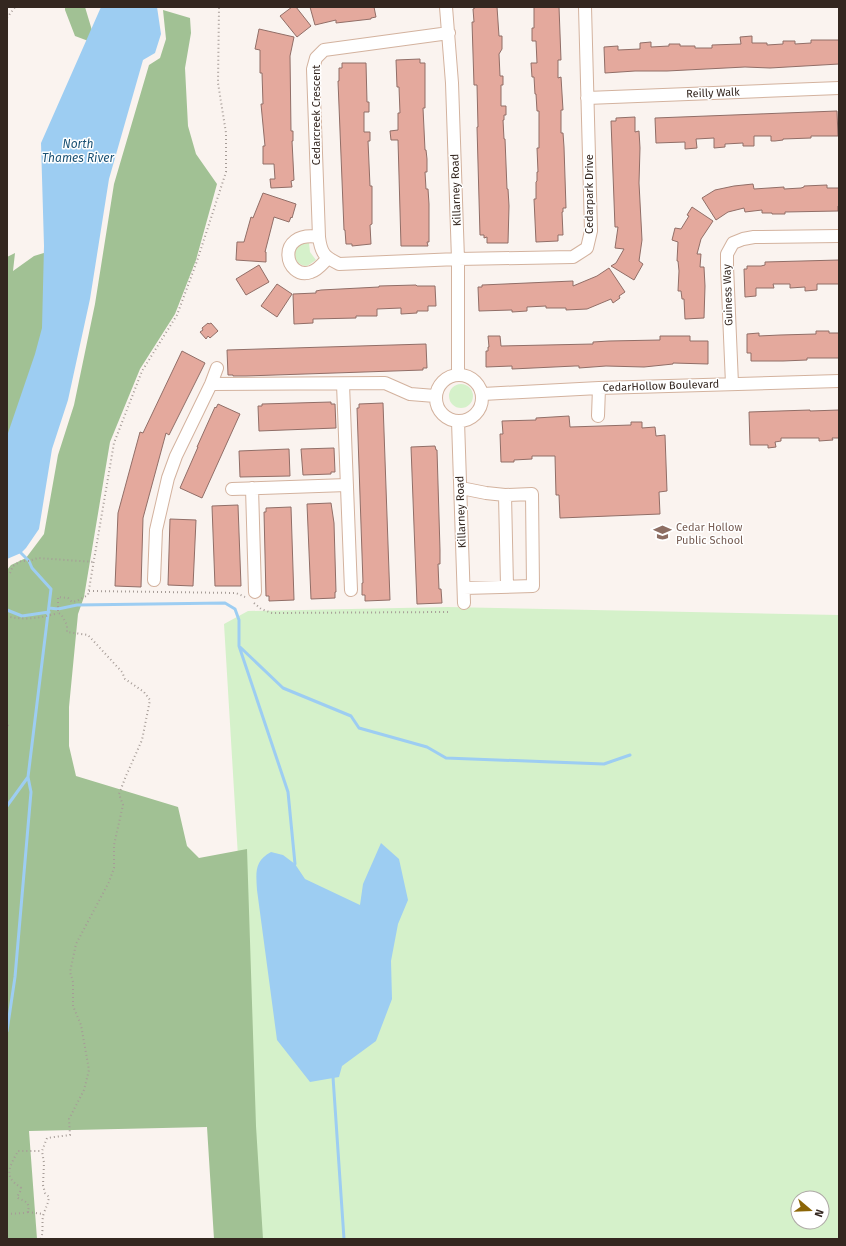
<svg xmlns="http://www.w3.org/2000/svg" width="846" height="1246" viewBox="0 0 846 1246" font-family="'Fira Sans',sans-serif">
<style>
.green{fill:#d5f1ca;fill-rule:evenodd}
.forest{fill:#a1c194}
.water{fill:#9dcdf2}
.lines{fill:none;stroke-linecap:round;stroke-linejoin:round}
.stream{stroke:#9dcdf2;stroke-width:3}
.building{fill:#e4a99d;stroke:#916e67}
.minor-casing{stroke:#d3b29e;stroke-width:14}
.path{stroke:#a69c97;stroke-width:2;stroke-dasharray:1 3;stroke-linecap:butt}
.minor{stroke:#fff;stroke-width:12}
.labels{text-anchor:middle;dominant-baseline:central;stroke-width:3;stroke-linejoin:round;paint-order:stroke}
.street-label{font-size:11px;fill:#342720;stroke:#fff}
.education-label{font-size:11px;fill:#785e54;stroke:#fff;text-anchor:start}
.water-label{font-size:12px;font-style:italic;fill:#1a5174;stroke:#fff}
</style>
<rect width="100%" height="100%" fill="#faf3ef"/>
<path class="green" d="M 309,243 L 310,252 L 316,260 L 307,266 C 299,266 296,261 293,254 C 297,246 300,243 309,243 Z
M449 396a12 12 0 1 1 24 0a12 12 0 1 1-24 0Z
M 448,607 L 839,615 L 839,1239 L 261,1239 L 224,624 L 248,611 ZM 798,1198 L 822,1198 L 822,1222 L 798,1222 Z"/>
<path class="forest" d="M 65,7 L 85,7 L 94,37 L 91,42 L 75,36 L 65,10 Z
M 163,10 L 190,18 L 191,33 L 185,68 L 188,126 L 196,154 L 217,184 L 196,260 L 175,314 L 140,369 L 110,442 L 84,597 L 78,614 L 69,707 L 69,746 L 76,776 L 178,807 L 187,846 L 199,858 L 247,849 L 256,1126 L 263,1239 L 214,1239 L 207,1127 L 29,1131 L 37,1239 L 7,1239 L 7,570 L 11,565 L 26,558 L 44,534 L 58,455 L 74,405 L 95,304 L 114,184 L 149,65 L 160,58 L 166,39 Z
M 47,252 L 45,333 L 7,448 L 7,257 L 15,253 L 13,271 L 34,256 Z"/>
<path class="water" d="M 101,7 L 157,7 L 161,34 L 155,53 L 143,60 L 109,179 L 90,299 L 68,400 L 52,449 L 39,529 L 26,548 L 21,553 L 7,559 L 7,436 L 35,354 L 42,328 L 44,246 L 41,143 Z
M 381,843 L 399,859 L 408,900 L 398,924 L 391,961 L 392,999 L 376,1041 L 342,1066 L 339,1077 L 310,1082 L 277,1040 L 257,890 C 256,873 254,861 271,852 L 283,855 L 295,864 L 305,879 L 360,905 L 363,884 Z"/>
<g class="lines">
<path class="stream" d="M 49,608 L 58,609 L 77,605 L 225,603 L 235,609 L 239,620 L 239,646 L 288,792 L 295,864
M 7,610 L 22,616 L 49,612
M 240,647 L 283,688 L 351,716 L 359,728 L 427,747 L 446,758 L 604,764 L 630,755
M 7,806 L 28,777
M 7,1031 L 15,977 L 31,792 L 28,777 L 51,589 L 32,568 L 29,561 L 21,553
M 333,1077 L 344,1239"/>
</g>
<path class="building" d="M 292,7 L 296,7 L 311,26 L 297,37 L 280,16 Z
M 310,7 L 374,7 L 376,17 L 371,18 L 371,19 L 336,23 L 336,20 L 315,25 Z
M 475,7 L 497,7 L 499,36 L 502,36 L 502,49 L 499,54 L 500,76 L 503,76 L 503,85 L 501,85 L 501,106 L 506,106 L 506,115 L 504,115 L 504,120 L 503,120 L 504,139 L 505,139 L 507,189 L 508,189 L 509,206 L 508,243 L 487,243 L 487,237 L 484,238 L 484,235 L 480,235 L 477,127 L 478,127 L 477,85 L 474,85 L 472,22 L 474,22 L 473,9 L 475,8 Z
M 534,7 L 559,7 L 561,60 L 558,60 L 558,78 L 561,77 L 563,110 L 561,110 L 561,133 L 563,133 L 564,147 L 566,208 L 563,208 L 563,212 L 562,212 L 563,235 L 558,235 L 558,241 L 536,242 L 534,199 L 536,199 L 536,182 L 537,181 L 537,172 L 538,172 L 537,148 L 539,148 L 539,111 L 537,111 L 536,94 L 535,94 L 534,77 L 532,77 L 531,63 L 537,63 L 536,41 L 532,41 L 532,28 L 534,28 Z
M 259,29 L 294,37 L 290,56 L 291,131 L 293,131 L 293,141 L 292,141 L 294,180 L 291,181 L 292,187 L 271,188 L 270,179 L 275,179 L 274,164 L 263,164 L 263,146 L 265,146 L 261,104 L 263,104 L 262,73 L 260,73 L 260,50 L 255,49 Z
M 752,36 L 752,43 L 767,43 L 767,45 L 783,44 L 783,41 L 795,41 L 795,44 L 811,43 L 811,40 L 839,40 L 839,64 L 770,68 L 745,67 L 667,71 L 635,71 L 605,73 L 604,47 L 618,46 L 618,50 L 640,49 L 640,43 L 651,42 L 651,47 L 669,46 L 669,44 L 680,44 L 680,46 L 695,46 L 695,48 L 712,48 L 712,45 L 741,44 L 740,37 Z
M 420,59 L 420,63 L 425,63 L 425,108 L 423,108 L 425,150 L 426,150 L 427,159 L 427,172 L 425,172 L 426,189 L 428,189 L 429,204 L 429,242 L 427,242 L 428,246 L 401,246 L 398,140 L 391,140 L 390,131 L 398,130 L 398,113 L 400,113 L 399,87 L 397,87 L 396,60 Z
M 342,63 L 366,63 L 367,102 L 369,102 L 369,112 L 364,112 L 364,132 L 370,132 L 370,141 L 368,141 L 370,186 L 372,186 L 372,224 L 370,225 L 371,244 L 352,246 L 352,244 L 346,244 L 345,230 L 344,230 L 338,81 L 339,81 L 339,68 L 342,68 Z
M 837,111 L 838,136 L 811,136 L 811,138 L 783,139 L 783,140 L 775,141 L 771,141 L 771,136 L 754,136 L 754,146 L 743,146 L 743,143 L 725,144 L 725,147 L 714,148 L 714,138 L 696,139 L 697,148 L 685,149 L 685,142 L 656,143 L 655,118 Z
M 635,117 L 635,132 L 639,131 L 640,148 L 639,183 L 642,240 L 639,261 L 643,264 L 634,280 L 611,266 L 616,263 L 624,249 L 615,248 L 618,227 L 615,227 L 611,121 L 616,121 L 616,118 Z
M 753,184 L 754,189 L 784,187 L 784,189 L 801,188 L 804,187 L 804,186 L 827,185 L 827,188 L 839,188 L 839,206 L 838,206 L 838,211 L 785,212 L 785,214 L 772,214 L 772,213 L 762,213 L 762,210 L 745,212 L 744,208 L 728,212 L 716,220 L 702,198 L 715,190 L 734,186 Z
M 263,193 L 296,204 L 292,218 L 291,217 L 289,222 L 274,217 L 265,252 L 266,252 L 266,262 L 236,260 L 237,242 L 244,242 L 251,217 L 253,218 Z
M 692,207 L 713,221 L 701,239 L 697,254 L 701,254 L 700,267 L 704,267 L 705,286 L 704,318 L 685,319 L 684,299 L 682,299 L 681,291 L 678,291 L 679,271 L 678,261 L 677,261 L 678,242 L 672,240 L 675,228 L 681,229 L 689,216 L 687,215 Z
M 839,260 L 839,284 L 817,284 L 817,290 L 805,291 L 805,287 L 790,288 L 790,284 L 773,284 L 774,288 L 756,288 L 756,296 L 745,297 L 744,269 L 747,269 L 747,266 L 761,266 L 765,265 L 765,262 Z
M 259,265 L 269,282 L 246,295 L 236,279 Z
M 609,268 L 625,292 L 619,296 L 620,298 L 613,303 L 611,299 L 587,309 L 566,310 L 566,308 L 546,308 L 546,306 L 527,307 L 527,311 L 512,312 L 512,310 L 479,311 L 478,287 L 482,287 L 482,285 L 573,281 L 573,286 L 597,276 Z
M 277,284 L 292,294 L 277,317 L 261,306 Z
M 416,285 L 417,286 L 435,286 L 436,306 L 428,306 L 428,311 L 417,311 L 417,313 L 401,314 L 401,308 L 377,309 L 377,316 L 356,316 L 356,318 L 313,319 L 313,323 L 294,324 L 293,294 L 316,293 L 316,291 L 321,290 L 379,287 L 379,286 Z
M 208,323 L 209,324 L 211,323 L 218,331 L 210,338 L 208,336 L 206,339 L 200,332 L 203,330 L 202,328 Z
M 816,331 L 829,331 L 829,333 L 839,333 L 839,358 L 807,358 L 807,360 L 783,361 L 751,361 L 751,353 L 747,353 L 747,334 L 759,333 L 759,336 L 780,335 L 816,334 Z
M 488,336 L 500,336 L 501,346 L 593,344 L 593,342 L 609,341 L 660,340 L 660,336 L 690,336 L 690,341 L 708,341 L 708,364 L 673,363 L 673,364 L 644,367 L 606,366 L 579,368 L 579,366 L 575,366 L 512,369 L 512,366 L 486,367 L 486,351 L 488,351 L 488,347 L 489,347 Z
M 426,344 L 427,368 L 423,368 L 423,370 L 246,376 L 233,376 L 233,375 L 228,375 L 227,350 Z
M 182,351 L 205,363 L 169,435 L 166,433 L 143,518 L 141,587 L 115,586 L 118,513 L 140,432 L 143,433 Z
M 331,402 L 331,404 L 335,404 L 336,428 L 259,431 L 258,406 L 262,406 L 262,404 Z
M 383,403 L 390,600 L 365,601 L 365,595 L 362,595 L 362,583 L 363,583 L 357,408 L 359,408 L 359,404 Z
M 218,404 L 240,414 L 202,498 L 180,488 L 198,447 L 197,447 L 215,407 L 216,408 Z
M 810,410 L 810,411 L 839,410 L 839,438 L 832,438 L 833,440 L 819,441 L 819,438 L 781,438 L 781,441 L 775,442 L 776,447 L 768,448 L 768,445 L 750,445 L 749,412 Z
M 569,416 L 570,427 L 631,425 L 631,422 L 642,422 L 642,428 L 655,427 L 656,436 L 665,435 L 667,491 L 659,492 L 660,514 L 560,518 L 559,495 L 556,495 L 555,456 L 532,456 L 532,459 L 514,460 L 514,462 L 501,462 L 500,434 L 503,434 L 502,421 L 536,420 L 536,418 Z
M 435,446 L 436,450 L 437,450 L 440,550 L 440,564 L 438,564 L 439,589 L 441,589 L 442,603 L 417,604 L 411,447 Z
M 334,448 L 335,472 L 331,472 L 331,474 L 303,475 L 301,449 Z
M 289,449 L 290,476 L 240,477 L 239,451 Z
M 331,503 L 334,523 L 336,592 L 335,592 L 335,598 L 311,599 L 307,504 Z
M 238,505 L 241,586 L 215,586 L 212,506 Z
M 291,507 L 294,600 L 269,601 L 269,596 L 266,596 L 264,512 L 266,512 L 266,508 Z
M 170,519 L 196,520 L 193,586 L 168,585 Z"/>
<g class="lines">
<defs>
<path id="minor" d="M 446,7 L 452,83 L 458,259 L 458,374
M 449,33 L 324,50 L 316,58 L 313,69 L 319,237 C 321,254 325,257 339,264 L 458,259 L 573,257 L 587,248 L 591,231 L 585,7
M 587,98 L 839,88
M 319,237 C 274,230 285,281 311,272 C 318,270 323,263 328,258
M436 398a23 23 0 1 1 46 0a23 23 0 1 1-46 0Z
M 211,384 L 385,383 L 410,394 L 435,396
M 343,384 L 351,590
M 732,384 L 727,266 L 727,254 L 733,243 L 743,239 L 754,237 L 839,236
M 483,394 L 599,388 L 839,381
M 598,416 L 599,388
M 458,421 L 464,603
M 252,488 L 255,592
M 461,488 L 486,493 L 505,495
M 232,489 L 347,485
M 154,580 L 156,530 L 168,478 L 176,456 L 211,384 L 217,368
M 464,588 L 533,586 L 532,494 L 505,495 L 507,586"/>
</defs>
<use href="#minor" class="minor-casing"/>
<path class="path" d="M 7,18 L 15,7
M 10,573 L 13,566 L 21,561 L 29,561 L 38,558 L 94,562
M 89,591 L 236,593 L 245,597
M 254,603 L 261,609 L 272,613 L 448,612
M 7,619 L 10,617 C 26,620 42,618 58,613
M 7,693 L 7,695
M 7,721 L 8,725 L 7,728
M 28,1212 L 43,1214
M 7,1214 L 24,1213 L 28,1212 C 30,1202 26,1202 18,1198 L 17,1197 L 20,1192 L 21,1188 C 18,1185 15,1184 13,1181 C 4,1173 14,1159 18,1151 L 42,1151
M 41,1239 C 44,1229 41,1220 44,1213 C 46,1207 48,1204 49,1197 L 45,1193 L 43,1185 L 44,1163 L 42,1151 L 47,1138 L 70,1135 L 69,1119 L 84,1090 L 89,1070 L 81,1025 L 73,1006 L 73,982 L 70,972 L 76,944 L 109,882 L 114,868 L 114,845 L 123,805 L 119,794 L 126,776 L 142,740 L 150,700 L 144,692 L 125,679 L 122,672 L 88,635 L 67,632 L 67,625 L 61,614 L 58,613 L 58,597 L 68,598 L 72,602 L 77,601 L 88,595 L 114,443 L 142,371 L 177,315 L 197,261 L 226,172 L 226,133 L 218,83 L 219,7"/>
<use href="#minor" class="minor"/>
</g>
<defs>
<symbol id="school-bare" viewBox="-9 -9 18 18"><path d="M0-5L7-2L0 1L-7-2ZM-4 1L0 2.5L4 1V4Q0 6-4 4Z" fill="#8d6e63" stroke="#fff" stroke-width="2.5" paint-order="stroke"/></symbol>
</defs>
<g fill-rule="evenodd">
<use href="#school-bare" x="650" y="520" width="25" height="25"/>
</g>
<g class="labels">
<g class="street-label">
<text transform="translate(713 93) rotate(-2)">Reilly Walk</text>
<text transform="translate(316 115) rotate(-90)">Cedarcreek Crescent</text>
<text transform="translate(456 190) rotate(-92)">Killarney Road</text>
<text transform="translate(589 194) rotate(-90)">Cedarpark Drive</text>
<text transform="translate(728 295) rotate(-92)">Guiness Way</text>
<text transform="translate(661 386) rotate(-2)">CedarHollow Boulevard</text>
<text transform="translate(461 512) rotate(-92)">Killarney Road</text>
</g>
<g class="education-label">
<text x="676" y="527">Cedar Hollow<tspan x="676" dy="13">Public School</tspan></text>
</g>
<g class="water-label">
<text x="78" y="144">North<tspan x="78" dy="14">Thames River</tspan></text>
</g>
</g>
<rect width="846" height="1246" fill="none" stroke="#342720" stroke-width="16"/>
<g transform="translate(810 1210) rotate(109)"><circle r="19" fill="#ffffff" stroke="#aea9a6"/>
<path d="M0-3L7 15L0 10L-7 15Z" fill="#8c6607"/>
<text y="-6" font-size="11" font-weight="bold" text-anchor="middle" fill="#342720">N</text>
</g>
</svg>
